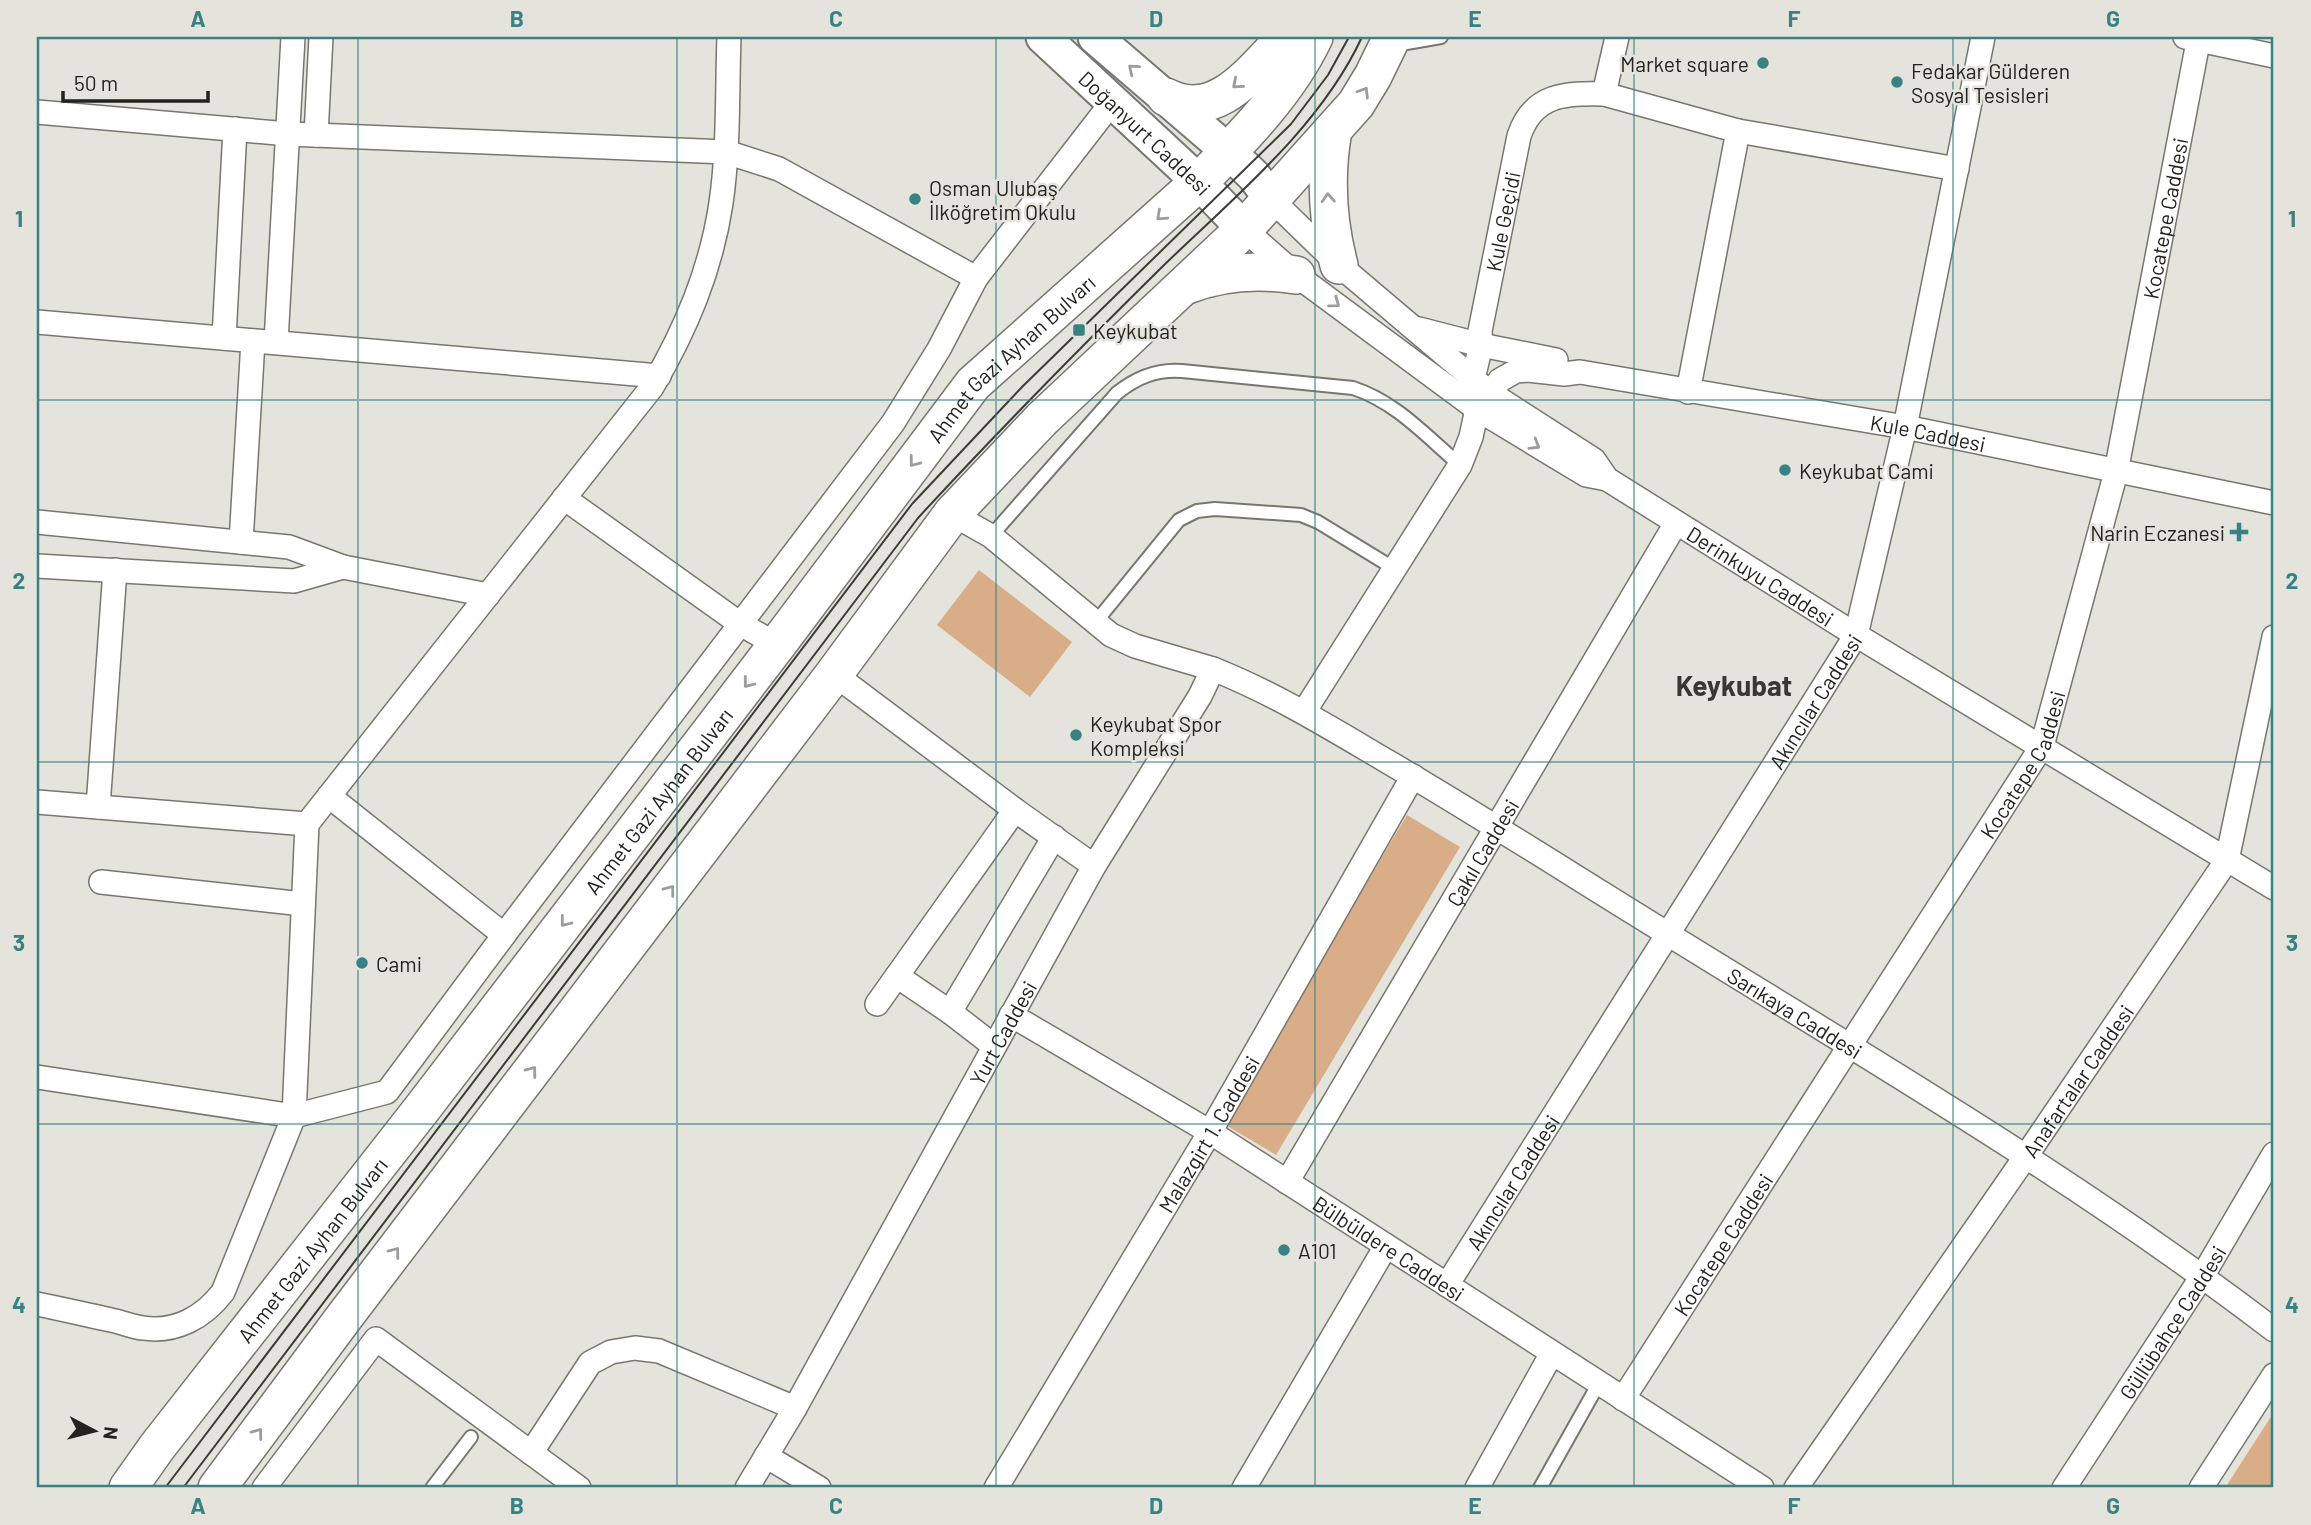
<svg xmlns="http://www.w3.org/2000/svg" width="2311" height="1525" viewBox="0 0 2311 1525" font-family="Barlow,sans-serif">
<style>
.green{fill:#d8ad87}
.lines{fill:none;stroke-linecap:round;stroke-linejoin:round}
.lane-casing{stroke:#777770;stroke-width:16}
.street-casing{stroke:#777770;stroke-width:26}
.secondary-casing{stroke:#777770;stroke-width:37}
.primary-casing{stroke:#777770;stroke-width:40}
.lane{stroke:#fff;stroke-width:12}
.street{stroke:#fff;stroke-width:23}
.secondary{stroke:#fff;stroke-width:33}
.primary{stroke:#fff;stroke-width:37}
.tram{stroke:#3b3b37;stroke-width:2}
.oneway{stroke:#9c9c9a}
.grid{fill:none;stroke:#398283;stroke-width:2;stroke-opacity:0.55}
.poi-dot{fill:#398283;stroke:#e4e3dc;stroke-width:2.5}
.labels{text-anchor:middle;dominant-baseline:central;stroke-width:5;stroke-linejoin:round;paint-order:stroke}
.poi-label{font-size:21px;fill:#22221f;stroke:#e4e3dc;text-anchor:start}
.street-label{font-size:21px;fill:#22221f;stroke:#e4e3dc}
.district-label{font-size:28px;font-weight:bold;fill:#383732;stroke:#e4e3dc}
.neatline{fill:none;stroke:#398283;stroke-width:2.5}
.grid-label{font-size:23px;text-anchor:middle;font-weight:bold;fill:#398283}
</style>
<rect width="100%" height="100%" fill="#e4e3dc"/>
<path class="green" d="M 979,570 L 1072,642 L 1030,697 L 937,625 Z
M 1407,815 L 1460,847 L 1276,1155 L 1224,1124 Z
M 2274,1412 L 2274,1488 L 2225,1488 Z"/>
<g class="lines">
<defs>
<path id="lane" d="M 1395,45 L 1441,37
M 991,536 L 1117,393 C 1137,377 1157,369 1182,371 L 1353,388 C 1396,402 1426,436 1460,465
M 1095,623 L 1179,520 L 1197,511 L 1215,509 L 1301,515 L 1318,522 L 1395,569
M 432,1488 L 471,1437
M 1540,1488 L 1599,1383"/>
<g id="street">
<path d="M 2185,37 L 2274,56"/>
<path d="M 1604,94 L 1617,37"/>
<path d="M 37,112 L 289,134 L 726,152 L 779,169 L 976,278"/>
<path d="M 316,135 L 321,37"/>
<path id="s1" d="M 1271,199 L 1339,265 L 1490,393 L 1594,460 L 1607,479 L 1856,635 L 2274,888"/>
<path d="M 1244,229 L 1296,275 L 1477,409 L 1586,475 L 1607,479"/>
<path d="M 37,322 L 659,376"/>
<path d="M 1419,329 L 1481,345 L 1556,360"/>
<path d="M 224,338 L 235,129"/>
<path d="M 276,342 L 293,37"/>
<path d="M 1688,392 L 1738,131"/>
<path id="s2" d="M 1482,404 L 1500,380 L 1516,371 L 1528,370 L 1564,374 L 1580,372 L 1905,427 L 2274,503"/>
<path d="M 564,498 L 739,623 L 777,645"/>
<path d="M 952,514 L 991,536 L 1111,635 L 1135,646 L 1213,669"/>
<path d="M 37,522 L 289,547 L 343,567 L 488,595"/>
<path d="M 241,542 L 253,341"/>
<path d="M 37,566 L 294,581 L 343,567"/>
<path d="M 834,674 L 1015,810 L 1094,866"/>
<path id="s3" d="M 1304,712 L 1460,465 L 1471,437 L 1477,409 L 1473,379 L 1481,345 L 1480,331 L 1519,136 C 1533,94 1565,93 1604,94 L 1738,131 L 1957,169"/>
<path d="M 329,796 L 504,935"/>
<path d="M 37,802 L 307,824"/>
<path d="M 98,807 L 115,570"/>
<path d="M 101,882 L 303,904"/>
<path d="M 897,976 L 950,1012 L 994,1046"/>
<path d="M 877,1004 L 1015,810"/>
<path d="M 950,1012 L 1054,837"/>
<path id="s4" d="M 1011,1015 L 1210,1132 L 1762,1488"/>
<path d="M 37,1077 L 294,1116 L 387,1092 L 504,935 L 893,423 L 939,349 L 976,278 L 1113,101"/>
<path id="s5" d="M 1287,1182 L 1676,523"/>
<path id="s6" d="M 1447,1285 L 1856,635 L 1905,427 L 1983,37"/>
<path d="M 37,1304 C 62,1309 87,1315 111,1320 C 122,1322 132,1327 143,1328 C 176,1333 204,1317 223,1292 L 294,1116 L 307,824 L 652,387 C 686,329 711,270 721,203 C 729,148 727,92 729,37"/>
<path id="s7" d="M 1623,1399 L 2042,746 L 2116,472 L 2199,37"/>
<path d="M 531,1453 L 590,1363 L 611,1352 L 635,1348 L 659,1351 L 795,1408"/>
<path d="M 766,1456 L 819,1488"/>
<path d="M 264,1488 L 376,1339 L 579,1488"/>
<path id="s8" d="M 747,1488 L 795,1408 L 1094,866 L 1200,696 L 1213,669 C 1276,694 1332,729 1390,763 C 1475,813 1558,866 1642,918 C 1856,1051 2074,1177 2274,1330"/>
<path id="s9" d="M 996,1488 L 1210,1132 L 1413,776"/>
<path d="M 1244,1488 L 1386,1246"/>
<path d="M 1477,1488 L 1552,1353"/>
<path id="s10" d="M 1796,1488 L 2026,1156 L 2227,860 L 2274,637"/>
<path id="s11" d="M 2064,1488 L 2203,1275 L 2274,1154"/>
<path d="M 2201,1488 L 2274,1375"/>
</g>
<g id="secondary">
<path id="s12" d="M 1043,37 L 1199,182 L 1244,229"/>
<path d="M 1095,37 L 1229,152 L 1254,176 L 1271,199"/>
</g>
<g id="primary">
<path d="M 1166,97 C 1217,123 1253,70 1286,37"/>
<path d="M 1333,130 C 1325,176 1327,220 1339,265"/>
<path d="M 1187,285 C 1223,271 1258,269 1296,275"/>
<path id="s13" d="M 128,1488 L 157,1447 L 421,1110 L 777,645 L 973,384 L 1199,182 C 1242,138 1288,92 1314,37"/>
<path d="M 217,1488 L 345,1316 L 834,674 L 952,514 L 1042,419 L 1244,229 L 1356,104 L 1373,76 L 1392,37"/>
</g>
</defs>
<use href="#lane" class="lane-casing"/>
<use href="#street" class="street-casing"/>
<use href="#secondary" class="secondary-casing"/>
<use href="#primary" class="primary-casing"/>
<use href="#lane" class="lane"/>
<use href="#street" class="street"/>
<use href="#secondary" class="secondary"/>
<use href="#primary" class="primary"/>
<path class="tram" d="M 165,1488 L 912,504 L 1022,387 L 1291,124 L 1328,75 L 1349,37
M 183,1488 L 918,518 C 997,432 1079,349 1162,267 C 1233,198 1320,128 1362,37"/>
</g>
<defs><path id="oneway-chevron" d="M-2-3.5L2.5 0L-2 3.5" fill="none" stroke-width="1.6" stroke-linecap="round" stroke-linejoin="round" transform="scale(1.75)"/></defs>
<g class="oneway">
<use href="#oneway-chevron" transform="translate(1133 69) rotate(-140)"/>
<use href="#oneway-chevron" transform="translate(1237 84) rotate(139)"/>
<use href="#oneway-chevron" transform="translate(1364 92) rotate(-58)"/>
<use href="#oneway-chevron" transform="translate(1328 198) rotate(-93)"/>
<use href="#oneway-chevron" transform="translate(1161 216) rotate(138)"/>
<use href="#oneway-chevron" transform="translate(1335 303) rotate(36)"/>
<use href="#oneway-chevron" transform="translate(1535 445) rotate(31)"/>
<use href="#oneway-chevron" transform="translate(914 462) rotate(127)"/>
<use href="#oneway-chevron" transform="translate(748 683) rotate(128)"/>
<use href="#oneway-chevron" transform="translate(670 890) rotate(-53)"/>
<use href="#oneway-chevron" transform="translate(565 922) rotate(128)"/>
<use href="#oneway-chevron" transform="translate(532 1071) rotate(-53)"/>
<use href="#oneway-chevron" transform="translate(395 1252) rotate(-53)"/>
<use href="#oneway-chevron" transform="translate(258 1433) rotate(-53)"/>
</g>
<path class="grid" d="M 358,37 L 358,1488M 677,37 L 677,1488M 996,37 L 996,1488M 1315,37 L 1315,1488M 1634,37 L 1634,1488M 1953,37 L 1953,1488M 37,400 L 2274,400M 37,762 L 2274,762M 37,1124 L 2274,1124"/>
<g class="poi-dot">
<circle cx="1763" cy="63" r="7"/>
<circle cx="1897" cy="82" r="7"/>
<circle cx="915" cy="199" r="7"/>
<rect x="1072" y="323" width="14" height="14" rx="3.5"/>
<circle cx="1785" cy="470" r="7"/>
<path d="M2235.5 521.5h7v7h7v7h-7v7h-7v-7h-7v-7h7z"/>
<circle cx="1076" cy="735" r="7"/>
<circle cx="362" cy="963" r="7"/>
<circle cx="1284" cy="1250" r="7"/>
</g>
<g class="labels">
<g class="poi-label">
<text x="1749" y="63" text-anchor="end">Market square</text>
<text x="1911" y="70">Fedakar Gülderen<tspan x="1911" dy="24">Sosyal Tesisleri</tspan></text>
<text x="929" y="187">Osman Ulubaş<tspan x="929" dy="24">İlköğretim Okulu</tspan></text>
<text x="1093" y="330">Keykubat</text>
<text x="1799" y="470">Keykubat Cami</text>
<text x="2225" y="532" text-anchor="end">Narin Eczanesi</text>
<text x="1090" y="723">Keykubat Spor<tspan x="1090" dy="24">Kompleksi</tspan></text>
<text x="376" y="963">Cami</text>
<text x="1298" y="1250">A101</text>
</g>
<g class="street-label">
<text stroke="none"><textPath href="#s12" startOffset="140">Doğanyurt Caddesi</textPath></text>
<text stroke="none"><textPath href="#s7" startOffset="1318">Kocatepe Caddesi</textPath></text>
<text stroke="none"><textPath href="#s3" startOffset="542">Kule Geçidi</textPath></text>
<text stroke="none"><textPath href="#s13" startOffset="1435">Ahmet Gazi Ayhan Bulvarı</textPath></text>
<text stroke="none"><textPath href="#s2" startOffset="466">Kule Caddesi</textPath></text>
<text stroke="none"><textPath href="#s1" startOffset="621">Derinkuyu Caddesi</textPath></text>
<text stroke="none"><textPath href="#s6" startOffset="690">Akıncılar Caddesi</textPath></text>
<text stroke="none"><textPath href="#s7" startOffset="751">Kocatepe Caddesi</textPath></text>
<text stroke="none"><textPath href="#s13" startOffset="868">Ahmet Gazi Ayhan Bulvarı</textPath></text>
<text stroke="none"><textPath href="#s5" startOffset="383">Çakıl Caddesi</textPath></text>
<text stroke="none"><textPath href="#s8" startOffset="1619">Sarıkaya Caddesi</textPath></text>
<text stroke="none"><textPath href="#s8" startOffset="522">Yurt Caddesi</textPath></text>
<text stroke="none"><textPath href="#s10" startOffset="495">Anafartalar Caddesi</textPath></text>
<text stroke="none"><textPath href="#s9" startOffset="413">Malazgirt 1. Caddesi</textPath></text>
<text stroke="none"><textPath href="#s6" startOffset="122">Akıncılar Caddesi</textPath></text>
<text stroke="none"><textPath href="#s7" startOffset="184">Kocatepe Caddesi</textPath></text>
<text stroke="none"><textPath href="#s4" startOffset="444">Bülbüldere Caddesi</textPath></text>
<text stroke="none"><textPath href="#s13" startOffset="301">Ahmet Gazi Ayhan Bulvarı</textPath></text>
<text stroke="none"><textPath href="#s11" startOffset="198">Güllübahçe Caddesi</textPath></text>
</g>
<g class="district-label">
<text x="1734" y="685">Keykubat</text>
</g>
</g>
<rect width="2311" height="1525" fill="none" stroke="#e4e3dc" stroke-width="77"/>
<g transform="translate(94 1431) rotate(97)" stroke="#e4e3dc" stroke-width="5" paint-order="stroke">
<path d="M0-5L12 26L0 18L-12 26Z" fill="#22221f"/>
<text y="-10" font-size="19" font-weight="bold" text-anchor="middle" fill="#22221f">N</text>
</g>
<path d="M63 91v10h145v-10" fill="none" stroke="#22221f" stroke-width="3.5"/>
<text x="74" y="91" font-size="21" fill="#22221f" stroke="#e4e3dc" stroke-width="5" paint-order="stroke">50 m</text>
<rect x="38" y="38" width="2234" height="1448" class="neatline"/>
<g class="grid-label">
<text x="198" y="27">A</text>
<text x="517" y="27">B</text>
<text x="836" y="27">C</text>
<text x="1156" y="27">D</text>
<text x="1475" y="27">E</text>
<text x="1794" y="27">F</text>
<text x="2113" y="27">G</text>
<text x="19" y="227">1</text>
<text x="2292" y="227">1</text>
<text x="19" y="589">2</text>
<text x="2292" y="589">2</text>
<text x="19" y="951">3</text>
<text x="2292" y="951">3</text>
<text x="19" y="1313">4</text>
<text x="2292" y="1313">4</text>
<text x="198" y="1514">A</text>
<text x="517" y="1514">B</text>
<text x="836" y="1514">C</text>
<text x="1156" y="1514">D</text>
<text x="1475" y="1514">E</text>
<text x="1794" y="1514">F</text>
<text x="2113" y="1514">G</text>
</g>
</svg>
